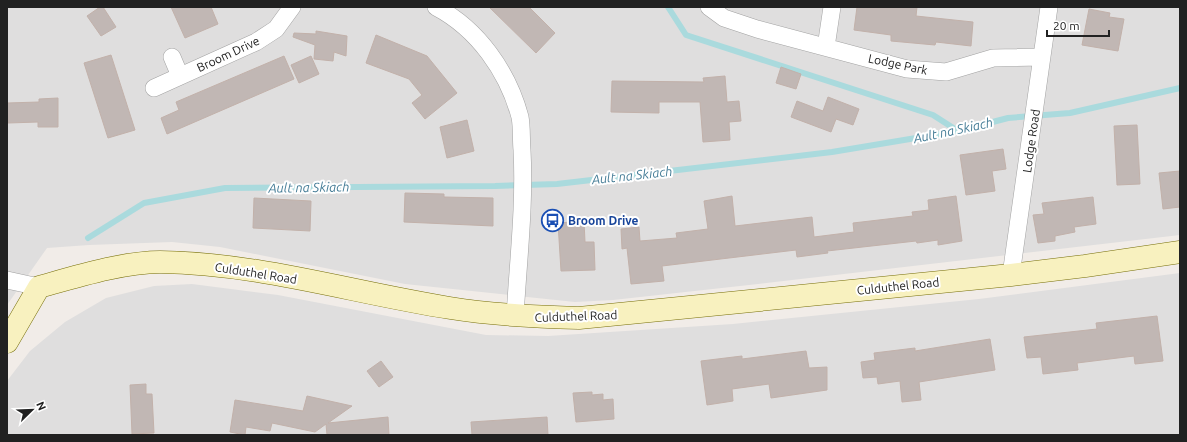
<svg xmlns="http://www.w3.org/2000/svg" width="1187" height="442" viewBox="0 0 1187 442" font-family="Ubuntu,sans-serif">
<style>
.residential{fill:#dfdede}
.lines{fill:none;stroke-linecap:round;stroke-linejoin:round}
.stream{stroke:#aadadd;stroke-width:6}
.building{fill:#c1b7b4;stroke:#c2b1aa}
.minor-casing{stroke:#a2a2a2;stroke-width:18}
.secondary-casing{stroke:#776f09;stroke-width:23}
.minor{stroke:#fff;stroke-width:17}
.secondary{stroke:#f8f1bf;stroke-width:22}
.labels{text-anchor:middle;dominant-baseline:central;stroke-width:4;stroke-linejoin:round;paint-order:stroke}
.street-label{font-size:12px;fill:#212121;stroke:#fff}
.transit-label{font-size:12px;font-weight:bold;fill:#164399;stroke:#fff;text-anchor:start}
.water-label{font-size:13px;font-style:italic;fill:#467d97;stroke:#fff}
</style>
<rect width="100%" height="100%" fill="#f1ece8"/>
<path class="residential" d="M 7,7 L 1180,7 L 1180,235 L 758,284 L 613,300 L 575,302 L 405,284 L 220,247 L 172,242 L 89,245 L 47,248 L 7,305 Z
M 1180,273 L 1180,435 L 7,435 L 7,381 L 30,351 L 65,322 L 106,298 L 154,286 L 192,284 L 278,295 L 486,335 L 548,336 L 733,324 L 979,299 Z"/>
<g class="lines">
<path class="stream" d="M 668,7 L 686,35 L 933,115 L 958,131
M 88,238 L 144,203 L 225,188 L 495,186 L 557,184 L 832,152 L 958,131 L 1008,118 L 1070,113 L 1180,88"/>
</g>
<path class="building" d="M 100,7 L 103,7 L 116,27 L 101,36 L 87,16 Z
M 171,7 L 211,7 L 218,24 L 185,38 Z
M 489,7 L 529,7 L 555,33 L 536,53 Z
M 857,7 L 917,7 L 916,16 L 973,22 L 971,46 L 936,42 L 935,45 L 891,41 L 891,35 L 854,30 Z
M 1089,9 L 1110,13 L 1109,17 L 1124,19 L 1118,51 L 1082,45 Z
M 316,31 L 347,36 L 346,56 L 334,52 L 333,61 L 314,59 L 315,45 L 293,37 L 294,33 L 316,34 Z
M 376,35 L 427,56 L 457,93 L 425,119 L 412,103 L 422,95 L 409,79 L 366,63 Z
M 111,55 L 135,130 L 108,138 L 84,63 Z
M 284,56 L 294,79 L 167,134 L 161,118 L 179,110 L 176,102 Z
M 311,56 L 319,74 L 299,83 L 291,65 Z
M 781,67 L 801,74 L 796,89 L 776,83 Z
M 725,76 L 727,102 L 739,101 L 741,121 L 729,122 L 730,140 L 703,142 L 700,102 L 659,102 L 659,113 L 611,112 L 612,81 L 704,82 L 703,78 Z
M 828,97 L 859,109 L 853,125 L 836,119 L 831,132 L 791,117 L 797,101 L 823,111 Z
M 58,98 L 58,127 L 38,127 L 38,122 L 8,123 L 7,103 L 39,102 L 39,99 Z
M 467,120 L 474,151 L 447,158 L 440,127 Z
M 1137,125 L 1140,184 L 1117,185 L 1114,126 Z
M 1003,149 L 1006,169 L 992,171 L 995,191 L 966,195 L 960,155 Z
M 1180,171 L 1180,207 L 1163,209 L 1159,173 Z
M 405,193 L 444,194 L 444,197 L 493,198 L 493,226 L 404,222 Z
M 732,196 L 735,226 L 812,217 L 814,237 L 854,232 L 853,223 L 913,216 L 912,212 L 929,210 L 928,200 L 956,196 L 962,241 L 938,245 L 938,240 L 917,243 L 916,241 L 827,251 L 828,253 L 797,257 L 796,250 L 662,266 L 664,281 L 631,284 L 627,248 L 622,249 L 621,229 L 639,227 L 640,241 L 677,238 L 676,233 L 708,229 L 704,201 Z
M 1093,197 L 1096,224 L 1074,227 L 1075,232 L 1055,236 L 1055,241 L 1038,243 L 1033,215 L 1044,214 L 1042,203 Z
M 254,198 L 311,201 L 310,231 L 253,228 Z
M 584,221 L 585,242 L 594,242 L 595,270 L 561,271 L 558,223 Z
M 1157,316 L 1163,361 L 1135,364 L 1134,356 L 1077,363 L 1078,370 L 1043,374 L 1041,357 L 1027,358 L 1024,337 L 1097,329 L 1096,323 Z
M 990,339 L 995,370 L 919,382 L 921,400 L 902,402 L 900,381 L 878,384 L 877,377 L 863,378 L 861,362 L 875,360 L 874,353 L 915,348 L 915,351 Z
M 806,351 L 809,368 L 827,367 L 827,390 L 771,398 L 769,384 L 732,389 L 733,401 L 707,405 L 701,361 L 742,356 L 742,359 Z
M 381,361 L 393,377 L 379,387 L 367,371 Z
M 146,384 L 146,394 L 152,394 L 154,433 L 132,434 L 130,385 Z
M 592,392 L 592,395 L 603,394 L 603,400 L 613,399 L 614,419 L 576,422 L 573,393 Z
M 307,396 L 352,406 L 328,423 L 388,417 L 389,435 L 327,435 L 326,424 L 315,432 L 272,423 L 270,431 L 246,427 L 245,435 L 230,432 L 235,400 L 303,411 Z
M 547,417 L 548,435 L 472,435 L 471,422 Z"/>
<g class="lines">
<defs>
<path id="minor" d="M 436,7 C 478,29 508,72 520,117 C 522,127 521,140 522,150 C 525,205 518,262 515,317
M 709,7 L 724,18 L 757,29 L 907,69 L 946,72 L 993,58 L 1041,57
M 826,47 L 832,7
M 172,57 L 180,76
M 154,88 L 256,42 L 276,29 L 292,7
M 1011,275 L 1049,7
M 7,280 L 39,287"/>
<path id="secondary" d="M 7,342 L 39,287 C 75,277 123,262 160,262 C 258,263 354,293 450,308 C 493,315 536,317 579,318 L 1011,275 L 1085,266 L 1180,252"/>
</defs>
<use href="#minor" class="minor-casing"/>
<use href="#secondary" class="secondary-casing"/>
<use href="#minor" class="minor"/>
<use href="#secondary" class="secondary"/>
</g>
<defs>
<symbol id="bus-ring" viewBox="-11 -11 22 22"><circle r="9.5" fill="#fff" stroke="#1a4fb4" stroke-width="1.5"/><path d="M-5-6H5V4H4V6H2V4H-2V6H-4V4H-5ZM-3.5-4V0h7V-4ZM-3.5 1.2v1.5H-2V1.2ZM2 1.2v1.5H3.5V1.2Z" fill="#1a4fb4"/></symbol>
</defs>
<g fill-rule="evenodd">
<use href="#bus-ring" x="540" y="208" width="25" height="25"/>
</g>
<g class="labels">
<g class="street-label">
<text transform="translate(228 54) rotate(-25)">Broom Drive</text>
<text transform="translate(898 64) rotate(12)">Lodge Park</text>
<text transform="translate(1031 141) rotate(-82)">Lodge Road</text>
<text transform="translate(256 273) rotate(9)">Culduthel Road</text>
<text transform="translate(898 286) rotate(-6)">Culduthel Road</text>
<text transform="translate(576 316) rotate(-2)">Culduthel Road</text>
</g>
<g class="transit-label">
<text x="568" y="220">Broom Drive</text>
</g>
<g class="water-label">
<text transform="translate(953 130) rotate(-12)">Ault na Skiach</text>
<text transform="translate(632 175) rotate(-6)">Ault na Skiach</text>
<text transform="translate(309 187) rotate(-1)">Ault na Skiach</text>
</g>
</g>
<rect width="1187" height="442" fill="none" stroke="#212121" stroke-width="16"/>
<g transform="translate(32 410) rotate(67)" stroke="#ffffff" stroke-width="3" paint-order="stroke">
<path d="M0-3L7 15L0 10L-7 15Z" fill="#212121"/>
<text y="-6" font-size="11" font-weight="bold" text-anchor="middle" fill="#212121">N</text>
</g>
<path d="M1047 30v6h62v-6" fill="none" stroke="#212121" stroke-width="2"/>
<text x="1053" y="30" font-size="12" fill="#212121" stroke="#ffffff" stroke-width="3" paint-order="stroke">20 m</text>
</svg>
